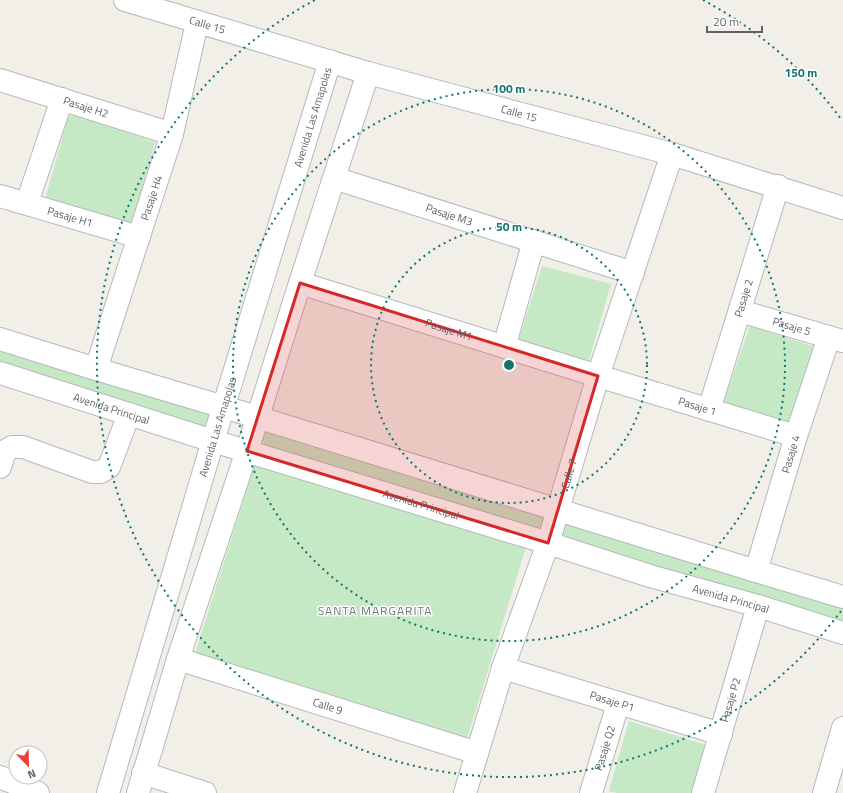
<svg xmlns="http://www.w3.org/2000/svg" width="843" height="793" viewBox="0 0 843 793" font-family="'Titillium Web',sans-serif">
<style>
.green{fill:#c5e8c5}
.lines{fill:none;stroke-linecap:round;stroke-linejoin:round}
.minor-casing{stroke:#b5b8bc;stroke-width:24}
.minor{stroke:#fff;stroke-width:22}
.marked{fill:#d62828;fill-opacity:0.2;stroke:#d62828;stroke-width:3;stroke-linejoin:round}
.ring{fill:none;stroke:#0f766e;stroke-width:2;stroke-dasharray:2 4}
.labels{text-anchor:middle;dominant-baseline:central;stroke-width:3;stroke-linejoin:round;paint-order:stroke}
.street-label{font-size:11px;fill:#5f6368;stroke:#fff}
.neighbourhood-label{font-size:12px;letter-spacing:1px;fill:#70757a;stroke:#fff}
.centre{fill:#0f766e;stroke:#fff;stroke-width:2}
.ring-label{font-size:12px;text-anchor:middle;font-weight:bold;fill:#0f766e;stroke:#fff;stroke-width:3;stroke-linejoin:round;paint-order:stroke}
</style>
<rect width="100%" height="100%" fill="#f1efe8"/>
<path class="green" d="M 73,115 L 155,142 L 131,228 L 44,203 L 68,117 Z
M 542,266 L 611,284 L 588,364 L 518,342 Z
M 750,326 L 815,347 L 789,428 L 722,407 Z
M 0,346 L 209,413 L 210,416 L 208,423 L 201,428 L 0,366 Z
M 268,432 L 543,515 L 545,520 L 541,529 L 538,530 L 264,446 L 263,440 L 265,433 Z
M 257,458 L 529,537 L 467,739 L 195,653 Z
M 562,523 L 843,605 L 843,626 L 562,540 L 559,525 Z
M 629,721 L 706,745 L 693,793 L 617,793 L 609,791 Z"/>
<g class="lines">
<defs>
<g id="minor">
<path id="s1" d="M 125,0 L 368,73 L 672,154 L 843,208"/>
<path id="s2" d="M 0,80 L 172,134"/>
<path id="s3" d="M 334,178 L 633,273"/>
<path id="s4" d="M 0,196 L 139,237"/>
<path d="M 27,203 L 62,99"/>
<path id="s5" d="M 300,283 L 598,376 L 796,436"/>
<path id="s6" d="M 740,311 L 842,341"/>
<path d="M 0,339 L 96,369 L 224,407 L 756,571 L 843,597"/>
<path d="M 504,347 L 534,241"/>
<path id="s7" d="M 96,369 L 172,134 L 197,23"/>
<path id="s8" d="M 0,373 L 213,441 L 548,543 L 650,576 L 758,606 L 843,633"/>
<path id="s9" d="M 709,410 L 778,186"/>
<path d="M 0,467 L 5,451 L 12,447 L 23,447 L 92,472 L 101,472 L 109,467 L 129,414"/>
<path id="s10" d="M 756,571 L 796,436 L 829,337"/>
<path id="s11" d="M 178,659 L 477,753"/>
<path id="s12" d="M 503,668 L 721,734"/>
<path d="M 143,773 L 205,793"/>
<path d="M 0,777 L 38,793"/>
<path id="s13" d="M 108,793 L 213,441 L 330,61"/>
<path d="M 138,793 L 178,659 L 247,451 L 300,283 L 368,73"/>
<path id="s14" d="M 465,793 L 503,668 L 548,543 L 598,376 L 672,154"/>
<path id="s15" d="M 591,793 L 618,704"/>
<path id="s16" d="M 703,793 L 758,606"/>
<path d="M 824,793 L 843,728"/>
</g>
</defs>
<use href="#minor" class="minor-casing"/>
<use href="#minor" class="minor"/>
</g>
<path class="marked" d="M 300,283 L 598,376 L 548,543 L 247,451 Z"/>
<g class="ring">
<circle cx="509" cy="365" r="138"/>
<circle cx="509" cy="365" r="276"/>
<path d="M841 611A413 413 0 1 1 315 0M703 0A413 413 0 0 1 841 119"/>
</g>
<g class="labels">
<g class="street-label">
<text stroke="none"><textPath href="#s1" startOffset="86">Calle 15</textPath></text>
<text stroke="none"><textPath href="#s2" startOffset="90">Pasaje H2</textPath></text>
<text stroke="none"><textPath href="#s1" startOffset="410">Calle 15</textPath></text>
<text stroke="none"><textPath href="#s13" startOffset="706">Avenida Las Amapolas</textPath></text>
<text stroke="none"><textPath href="#s7" startOffset="180">Pasaje H4</textPath></text>
<text stroke="none"><textPath href="#s3" startOffset="121">Pasaje M3</textPath></text>
<text stroke="none"><textPath href="#s4" startOffset="73">Pasaje H1</textPath></text>
<text stroke="none"><textPath href="#s9" startOffset="117">Pasaje 2</textPath></text>
<text stroke="none"><textPath href="#s6" startOffset="54">Pasaje 5</textPath></text>
<text stroke="none"><textPath href="#s5" startOffset="156">Pasaje M1</textPath></text>
<text stroke="none"><textPath href="#s5" startOffset="416">Pasaje 1</textPath></text>
<text stroke="none"><textPath href="#s8" startOffset="117">Avenida Principal</textPath></text>
<text stroke="none"><textPath href="#s13" startOffset="382">Avenida Las Amapolas</textPath></text>
<text stroke="none"><textPath href="#s10" startOffset="122">Pasaje 4</textPath></text>
<text stroke="none"><textPath href="#s14" startOffset="336">Calle 7</textPath></text>
<text stroke="none"><textPath href="#s8" startOffset="441">Avenida Principal</textPath></text>
<text stroke="none"><textPath href="#s8" startOffset="765">Avenida Principal</textPath></text>
<text stroke="none"><textPath href="#s16" startOffset="97">Pasaje P2</textPath></text>
<text stroke="none"><textPath href="#s12" startOffset="114">Pasaje P1</textPath></text>
<text stroke="none"><textPath href="#s11" startOffset="157">Calle 9</textPath></text>
<text stroke="none"><textPath href="#s15" startOffset="47">Pasaje Q2</textPath></text>
</g>
<g class="neighbourhood-label">
<text x="375" y="610">SANTA MARGARITA</text>
</g>
</g>
<circle cx="509" cy="365" r="6" class="centre"/>
<g class="ring-label">
<text x="801" y="77">150 m</text>
<text x="509" y="93">100 m</text>
<text x="509" y="231">50 m</text>
</g>
<g transform="translate(28 765) rotate(157)"><circle r="19" fill="#ffffff" stroke="#bfc1c3"/>
<path d="M0-3L7 15L0 10L-7 15Z" fill="#ea4335"/>
<text y="-6" font-size="11" font-weight="bold" text-anchor="middle" fill="#5f6368">N</text>
</g>
<path d="M707 26v6h55v-6" fill="none" stroke="#5f6368" stroke-width="2"/>
<text x="713" y="26" font-size="12" fill="#5f6368" stroke="#ffffff" stroke-width="3" paint-order="stroke">20 m</text>
</svg>
